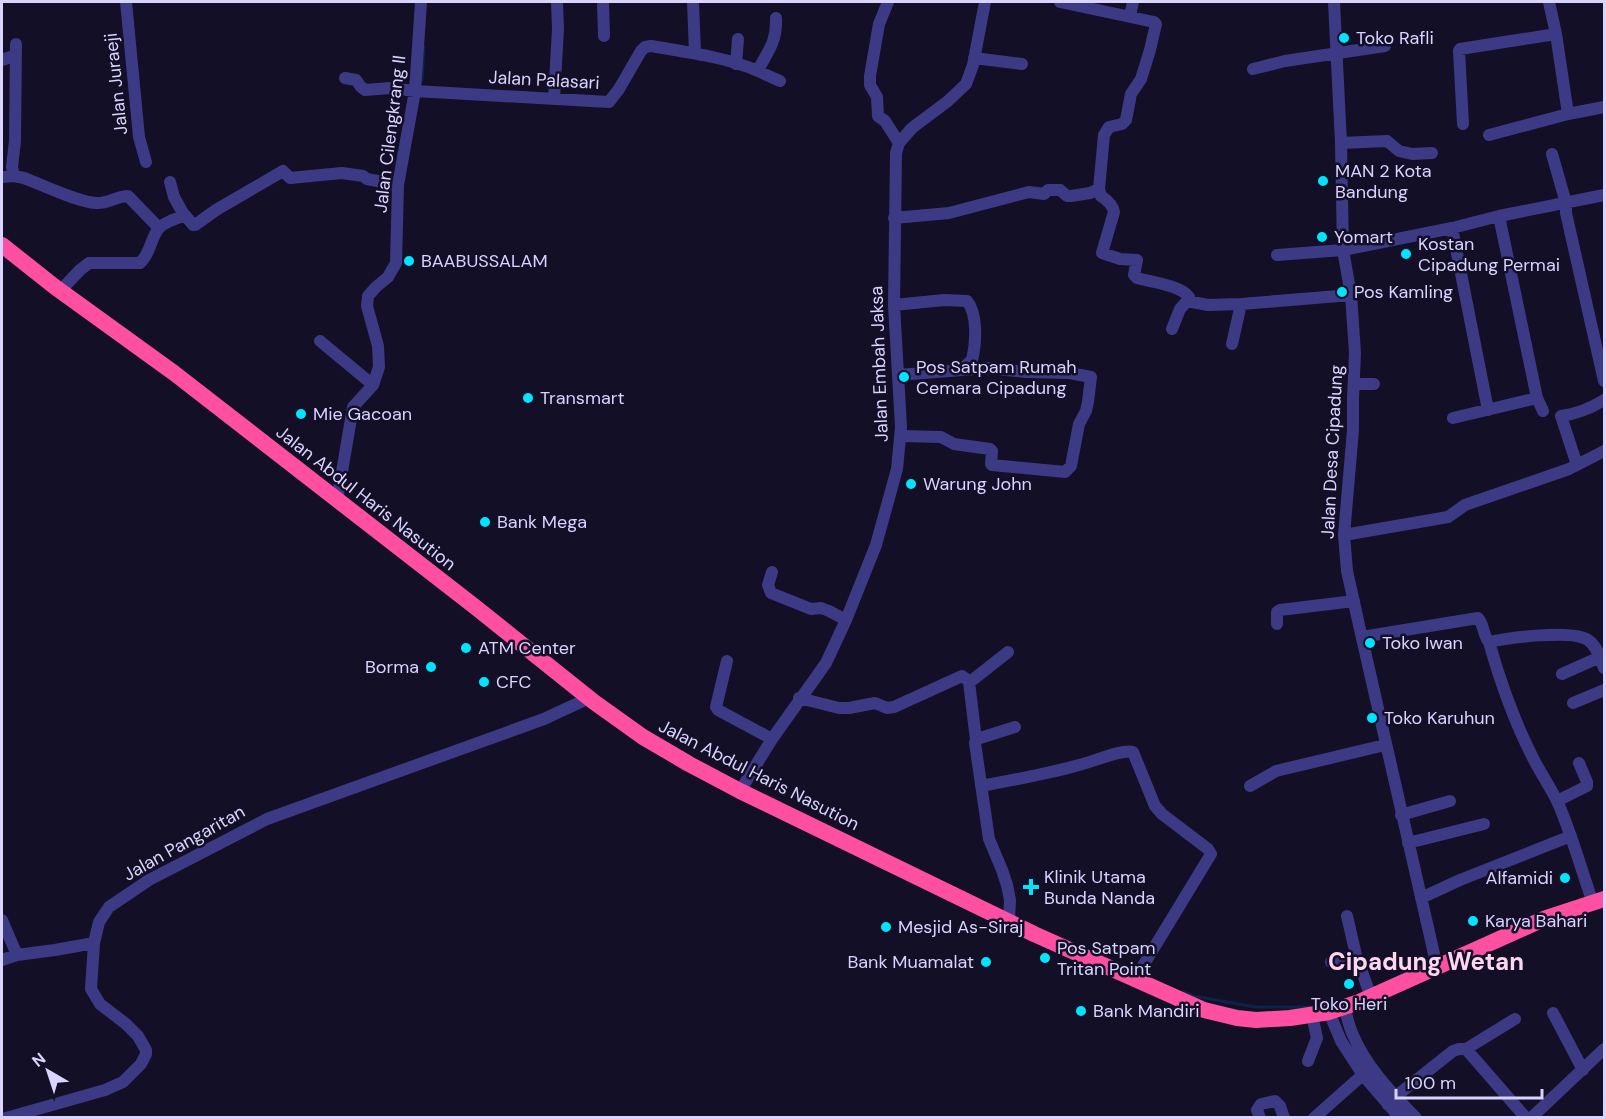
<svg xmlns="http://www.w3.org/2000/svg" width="1606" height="1119" viewBox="0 0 1606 1119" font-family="'DM Sans',sans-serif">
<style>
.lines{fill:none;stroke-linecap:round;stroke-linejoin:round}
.stream{stroke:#0c2248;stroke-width:3}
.minor{stroke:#3d3a85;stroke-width:12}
.highway{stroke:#ff4fa3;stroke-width:16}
.poi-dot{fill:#00e5ff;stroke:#130f26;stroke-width:2}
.labels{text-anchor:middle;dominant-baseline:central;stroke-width:5;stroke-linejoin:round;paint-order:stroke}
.poi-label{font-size:18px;fill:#d9d4ff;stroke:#130f26;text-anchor:start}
.street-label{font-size:18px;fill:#d9d4ff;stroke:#130f26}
.district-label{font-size:24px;font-weight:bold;fill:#ffd6f0;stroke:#130f26}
</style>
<rect width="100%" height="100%" fill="#130f26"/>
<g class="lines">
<path class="stream" d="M 422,80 L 424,47
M 1184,992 L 1194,996 L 1255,1007
M 1316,1006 L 1336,1001
M 1257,1007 L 1289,1007
M 1291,1007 L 1310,1007"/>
<path class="minor" d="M 126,2 L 139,137 L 146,162
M 603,2 L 604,36
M 693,2 L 695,53
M 888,2 L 879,24 L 870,76 L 870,85 L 877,97 L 878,116 L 885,121 L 899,143
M 1334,2 L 1341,143 L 1343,250 L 1351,295 L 1355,353 L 1353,398 L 1353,430 L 1344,535 L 1347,571 L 1359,625 L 1437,967
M 1549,2 L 1556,34 L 1568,114
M 1130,16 L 1133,2
M 974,58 L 1022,64
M 2,60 L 16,55
M 736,64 L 738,39
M 1253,69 L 1285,61 L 1385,46
M 758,70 C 768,51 777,42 776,18
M 345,78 L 356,80 L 361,87 L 365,90 L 390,88 L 415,91 L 609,102 L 619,89 L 641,51 L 645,47 L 651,46 C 685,52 726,57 758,71 C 765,74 772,78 780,81
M 554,99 L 558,29 L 557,2
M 1463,124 L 1459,51 L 1460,49 L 1556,34
M 1489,135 L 1568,114 L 1604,107
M 1341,143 L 1387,141 L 1399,151 L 1412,154 L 1432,153
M 1552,154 L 1566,203 L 1566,213 L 1604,381
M 14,176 L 12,167 L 15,141 L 16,44
M 2,177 L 14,176 L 24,178 C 43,185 77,202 96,203 C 107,204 117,196 128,196 L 159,228
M 170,182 L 174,197 L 184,215
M 1099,189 L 1101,196 C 1107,200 1113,205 1114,212 L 1102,253 L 1120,259 L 1137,260 L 1134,275 L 1137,278 C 1151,282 1180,285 1189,297 L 1189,301
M 1499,216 L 1537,398 L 1543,411
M 894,218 L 949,213 L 1029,192 L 1044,194 L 1048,190 L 1060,190 L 1067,196 L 1071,196 L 1090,193 L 1099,189 L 1104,135 L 1109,127 L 1122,124 L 1126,120 L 1131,94 L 1141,79 L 1150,50 L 1156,24 L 1154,22 L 1060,2
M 1452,228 L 1488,410
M 1277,255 L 1343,250 L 1452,228 L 1499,216 L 1604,195
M 60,291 L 80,270 L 89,263 L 140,263 C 151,253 150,239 159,228 C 164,222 178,218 185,215 L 193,225 L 195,225 L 216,210 L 283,171 L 290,178 L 342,173 L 363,176 L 367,179 L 398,185
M 894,305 L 944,300 L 967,301 C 978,314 976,344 972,360 L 962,369
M 1172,329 L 1180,309 L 1187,301 L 1208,305 L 1241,304 L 1351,295
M 320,341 L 373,385
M 1232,344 L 1241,304
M 898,375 L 988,368 L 1026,372 L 1070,373 L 1091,377 L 1088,402 L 1086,411 L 1079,424 L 1071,466 L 1065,472 L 992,465 L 991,464 L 992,451 L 990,449 L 954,444 L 941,437 L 901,436
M 1354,384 L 1374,384
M 1453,418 L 1537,398
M 1577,465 L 1561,416 C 1577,414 1591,408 1604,400
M 337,501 L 353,407 L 373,385 L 379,367 L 378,346 L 367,306 L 368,296 L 376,287 L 388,277 L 396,263 L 398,185 L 415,91 L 421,2
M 1344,535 L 1448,517 L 1465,505 L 1569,469 L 1604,451
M 772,572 L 768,585 L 771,593 L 811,609 L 821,608 L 829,611 L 846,620
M 1277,624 L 1277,612 L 1280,610 L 1354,601
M 1362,637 L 1478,618 C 1484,624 1483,636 1489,642 C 1508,638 1572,629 1588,640 C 1597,646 1601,659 1604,668
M 1489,642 C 1500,681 1513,718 1531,754 C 1539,771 1550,786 1558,803 C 1572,835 1581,869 1593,903
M 727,661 L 716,707 L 718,710 L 772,739
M 1562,674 L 1600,657
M 969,682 L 976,740
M 799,698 L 839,708 L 849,708 L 875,703 L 887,708 L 894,707 L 962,676 L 970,682 L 1008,652
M 1573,703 L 1604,690
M 981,786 C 1014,780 1047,774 1079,765 C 1093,762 1121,749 1133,752 L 1155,806 L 1162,814 L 1208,849 L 1211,854 L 1135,979
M 1250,786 L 1276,771 L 1385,745
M 740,791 L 772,739 L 826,663 L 846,620 L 876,545 L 897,469 L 901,427 L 894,305 L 896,153 L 899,143 L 912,128 L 948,101 L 966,84 L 973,65 L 985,2
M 1557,801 L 1587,786 L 1587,782 L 1579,763
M 1401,815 L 1450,801
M 1408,843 L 1484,824
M 1421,898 L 1460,880 L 1571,836
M 1347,916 L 1356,955 L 1371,997
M 2,920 L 17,955
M 1009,921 L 1010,900 L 1007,885 L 1002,870 L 989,839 L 975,743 L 976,740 L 980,738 L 1015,727
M 2,960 L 17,955 L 55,950 L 94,943
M 1331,962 L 1356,955
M 1345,1008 C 1347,1017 1349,1027 1353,1035 C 1367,1068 1392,1093 1416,1118
M 1329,1012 L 1341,1041 L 1363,1075 L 1400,1118
M 1553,1013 L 1583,1070
M 1466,1049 L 1526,1118
M 1308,1061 L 1317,1038 L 1312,1015
M 1388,1105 L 1395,1097 L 1453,1051 L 1459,1049 L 1466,1049 L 1515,1019
M 6,1118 L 105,1090 L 123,1082 L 141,1064 L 146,1054 L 146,1050 L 138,1036 L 126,1024 L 100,1004 L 91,989 L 94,943 L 99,922 L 109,907 L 149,880 L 267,819 L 544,719 L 589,698
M 1260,1118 L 1257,1110 L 1261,1104 L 1275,1101 L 1280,1106 L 1284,1118
M 1314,1118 L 1367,1071
M 1531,1118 L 1604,1049"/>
<path class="highway" d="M 2,245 L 55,287 L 174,373 L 474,606 L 594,702 L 643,737 L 689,764 L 740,791 L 1034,934 L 1204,1010 L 1237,1018 L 1256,1020 L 1290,1018 L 1329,1012 L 1359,1002 L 1546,918 L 1604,899"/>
</g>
<g class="poi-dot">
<circle cx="1344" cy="38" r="6"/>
<circle cx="1323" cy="181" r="6"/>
<circle cx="1322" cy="237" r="6"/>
<circle cx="1406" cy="254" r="6"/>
<circle cx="409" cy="261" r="6"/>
<circle cx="1342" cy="292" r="6"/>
<circle cx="904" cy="377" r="6"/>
<circle cx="528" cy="398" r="6"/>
<circle cx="301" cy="414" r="6"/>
<circle cx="911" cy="484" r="6"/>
<circle cx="485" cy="522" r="6"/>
<circle cx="1370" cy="643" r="6"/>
<circle cx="466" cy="648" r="6"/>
<circle cx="431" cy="667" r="6"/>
<circle cx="484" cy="682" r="6"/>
<circle cx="1372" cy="718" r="6"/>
<circle cx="1565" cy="878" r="6"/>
<path d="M1028 878h6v6h6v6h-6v6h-6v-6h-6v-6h6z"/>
<circle cx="1473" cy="921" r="6"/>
<circle cx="886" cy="927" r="6"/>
<circle cx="1045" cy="958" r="6"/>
<circle cx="986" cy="962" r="6"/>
<circle cx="1349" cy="984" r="6"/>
<circle cx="1081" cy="1011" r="6"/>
</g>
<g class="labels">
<g class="poi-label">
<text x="1356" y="38">Toko Rafli</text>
<text x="1335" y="171">MAN 2 Kota<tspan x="1335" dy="21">Bandung</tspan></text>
<text x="1334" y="237">Yomart</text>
<text x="1418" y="244">Kostan<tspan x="1418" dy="21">Cipadung Permai</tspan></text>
<text x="421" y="261">BAABUSSALAM</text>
<text x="1354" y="292">Pos Kamling</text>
<text x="916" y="367">Pos Satpam Rumah<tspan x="916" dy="21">Cemara Cipadung</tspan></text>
<text x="540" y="398">Transmart</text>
<text x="313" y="414">Mie Gacoan</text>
<text x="923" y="484">Warung John</text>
<text x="497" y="522">Bank Mega</text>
<text x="1382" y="643">Toko Iwan</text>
<text x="478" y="648">ATM Center</text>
<text x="419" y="667" text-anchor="end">Borma</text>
<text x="496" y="682">CFC</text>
<text x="1384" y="718">Toko Karuhun</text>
<text x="1044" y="877">Klinik Utama<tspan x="1044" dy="21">Bunda Nanda</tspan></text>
<text x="1553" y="878" text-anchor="end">Alfamidi</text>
<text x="1485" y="921">Karya Bahari</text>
<text x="898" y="927">Mesjid As-Siraj</text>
<text x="1057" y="948">Pos Satpam<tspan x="1057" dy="21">Tritan Point</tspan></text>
<text x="974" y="962" text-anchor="end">Bank Muamalat</text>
<text x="1349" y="1004" text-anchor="middle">Toko Heri</text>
<text x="1093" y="1011">Bank Mandiri</text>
</g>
<g class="street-label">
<text transform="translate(544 80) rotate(3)">Jalan Palasari</text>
<text transform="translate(116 84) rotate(-96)">Jalan Juraeji</text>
<text transform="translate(390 134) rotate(-83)">Jalan Cilengkrang II</text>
<text transform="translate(879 364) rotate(-92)">Jalan Embah Jaksa</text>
<text transform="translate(1332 452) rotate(-87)">Jalan Desa Cipadung</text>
<text transform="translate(366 498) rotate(38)">Jalan Abdul Haris Nasution</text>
<text transform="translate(759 775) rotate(27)">Jalan Abdul Haris Nasution</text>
<text transform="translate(184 843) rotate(-29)">Jalan Pangaritan</text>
</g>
<g class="district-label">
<text x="1426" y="961">Cipadung Wetan</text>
</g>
</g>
<rect width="1606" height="1119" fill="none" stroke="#d9d4ff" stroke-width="6"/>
<g transform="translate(48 1071) rotate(321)" stroke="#130f26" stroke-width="4.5" paint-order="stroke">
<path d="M0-4.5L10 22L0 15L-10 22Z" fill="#d9d4ff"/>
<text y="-9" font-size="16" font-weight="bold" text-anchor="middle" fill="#d9d4ff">N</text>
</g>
<path d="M1396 1089v9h146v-9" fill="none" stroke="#d9d4ff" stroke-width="3"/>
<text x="1405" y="1089" font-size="18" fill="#d9d4ff" stroke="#130f26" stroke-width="4.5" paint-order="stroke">100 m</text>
</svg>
